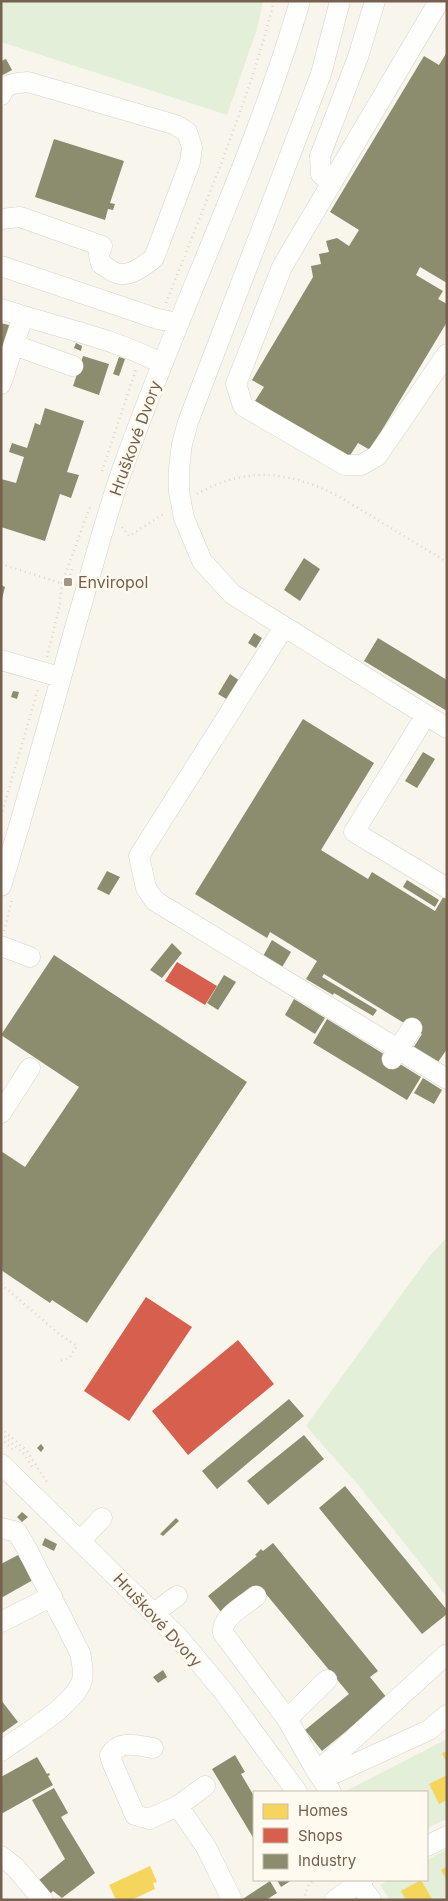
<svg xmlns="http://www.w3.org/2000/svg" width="448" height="1901" viewBox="0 0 448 1901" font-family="Inter,sans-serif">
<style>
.green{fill:#e3efd8}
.homes{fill:#f6d55c}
.shops{fill:#d6604d}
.industry{fill:#8c8c6e}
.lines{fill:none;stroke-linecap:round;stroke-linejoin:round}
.minor-casing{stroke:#d7d2cb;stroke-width:21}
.path{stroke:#dad5d0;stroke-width:2.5;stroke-dasharray:1 4;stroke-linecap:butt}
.minor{stroke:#fefefc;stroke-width:20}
.poi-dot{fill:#a49485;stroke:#fffaf0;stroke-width:2}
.labels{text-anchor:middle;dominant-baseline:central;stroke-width:5;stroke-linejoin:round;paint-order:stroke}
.street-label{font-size:16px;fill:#77604d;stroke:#fffaf0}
.poi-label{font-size:16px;fill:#77604d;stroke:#fffaf0;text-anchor:start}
</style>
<rect width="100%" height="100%" fill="#f8f5ed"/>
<path class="green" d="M 1,1 L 263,1 L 257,29 L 227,115 L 1,42 Z
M 447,1237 L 447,1597 L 359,1486 L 306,1426 L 428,1258 Z
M 447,1739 L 447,1819 L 427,1828 L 427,1792 L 344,1792 Z
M 447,1849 L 447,1900 L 390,1900 L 380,1885 L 389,1880 L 427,1880 L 427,1860 Z"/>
<path class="homes" d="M 447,1751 L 447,1764 L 442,1753 Z
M 447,1775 L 447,1800 L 439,1804 L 429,1784 Z
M 150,1866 L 157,1882 L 153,1883 L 155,1889 L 131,1900 L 116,1900 L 109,1885 Z
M 447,1866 L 447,1881 L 441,1870 Z
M 421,1880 L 432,1899 L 406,1900 L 401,1891 Z"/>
<path class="shops" d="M 177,962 L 217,986 L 205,1005 L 165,981 Z
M 146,1297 L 192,1327 L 129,1421 L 84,1391 Z
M 238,1340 L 274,1384 L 188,1455 L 152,1411 Z"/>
<path class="industry" d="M 447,52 L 447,283 L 420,267 L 416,275 L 443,291 L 438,299 L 447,304 L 447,322 L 370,450 L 358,443 L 349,457 L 255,401 L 264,387 L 252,380 L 313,277 L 311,266 L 321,264 L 319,254 L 329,252 L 326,241 L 337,238 L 349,246 L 359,230 L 330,212 L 424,56 L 439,65 Z
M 6,59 L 12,70 L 1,76 L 1,61 Z
M 54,139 L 124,161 L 110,203 L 115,204 L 113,210 L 108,209 L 105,220 L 35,197 Z
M 1,323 L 16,327 L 1,357 Z
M 76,343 L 82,346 L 81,351 L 74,348 Z
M 83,356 L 109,364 L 99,395 L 73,386 Z
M 119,357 L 125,359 L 119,376 L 113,374 Z
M 45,408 L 84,421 L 67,472 L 79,475 L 71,498 L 60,494 L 45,541 L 1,527 L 1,479 L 16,483 L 24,457 L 9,452 L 12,443 L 27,448 L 35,423 L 40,425 Z
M 304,558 L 320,569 L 300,601 L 284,590 Z
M 1,585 L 5,587 L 2,599 L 1,598 Z
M 254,633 L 262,638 L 256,648 L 248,643 Z
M 378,638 L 447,680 L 447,711 L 364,661 Z
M 230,674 L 240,681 L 228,700 L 218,694 Z
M 13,691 L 19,692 L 17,699 L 11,697 Z
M 303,719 L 374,763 L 321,850 L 368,879 L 372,872 L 435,911 L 445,894 L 447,896 L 447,1049 L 436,1065 L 412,1050 L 422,1034 L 324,974 L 322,977 L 377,1010 L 373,1016 L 334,993 L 333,995 L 306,979 L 317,961 L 270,932 L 267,938 L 195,894 Z
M 423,752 L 435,759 L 417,788 L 405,781 Z
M 107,871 L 120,877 L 109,895 L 97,889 Z
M 407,880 L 439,900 L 435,907 L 403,887 Z
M 272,940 L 291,952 L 281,969 L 262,958 Z
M 172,943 L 182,953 L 162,978 L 150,970 Z
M 54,955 L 247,1082 L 87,1323 L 52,1300 L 50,1303 L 1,1270 L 1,1151 L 25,1167 L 79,1087 L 1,1035 Z
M 224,975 L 236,982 L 218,1010 L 207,1003 Z
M 294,999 L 325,1018 L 315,1034 L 285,1015 Z
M 327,1019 L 421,1077 L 407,1100 L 313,1043 Z
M 423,1078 L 442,1090 L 434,1104 L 414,1093 Z
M 289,1399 L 304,1416 L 217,1489 L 202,1471 Z
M 304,1435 L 324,1459 L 268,1505 L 247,1481 Z
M 41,1444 L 44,1448 L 41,1452 L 37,1448 Z
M 345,1486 L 447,1610 L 447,1614 L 422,1634 L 319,1508 Z
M 22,1512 L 28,1517 L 22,1522 L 17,1517 Z
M 176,1518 L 179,1521 L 163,1536 L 160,1534 Z
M 45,1538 L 57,1544 L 54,1551 L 42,1545 Z
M 273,1543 L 378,1671 L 370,1677 L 387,1698 L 322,1751 L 305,1730 L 349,1694 L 261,1588 L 226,1618 L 208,1596 L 257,1556 L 255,1555 L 261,1549 L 263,1551 Z
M 18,1555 L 33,1580 L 1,1598 L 1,1564 Z
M 163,1670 L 167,1677 L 158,1683 L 153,1677 Z
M 1,1700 L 18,1722 L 1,1734 Z
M 235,1755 L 245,1772 L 241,1774 L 254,1796 L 254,1839 L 212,1769 Z
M 37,1757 L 47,1774 L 49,1773 L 50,1775 L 48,1776 L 53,1785 L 1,1814 L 1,1777 Z
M 54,1788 L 68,1813 L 61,1817 L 95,1873 L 62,1898 L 53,1891 L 49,1895 L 38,1881 L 65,1859 L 32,1800 Z
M 277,1880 L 292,1880 L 281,1887 Z
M 270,1881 L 277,1893 L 266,1900 L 241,1900 Z"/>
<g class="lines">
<defs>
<path id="minor" d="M 340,1 L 321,74 L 188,422 L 182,444 L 179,468 L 179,492 L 184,518 L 202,561 L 232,594 L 426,715 L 354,832 L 447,888
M 439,1 L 282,267 L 236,384 L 243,406 L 345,465 L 361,465 L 377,456 L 447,354
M 1,95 C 5,83 16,83 28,82 L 176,125 L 187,132 L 192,147 L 190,162 L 154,258 C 144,266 129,278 116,273 C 111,271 106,267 101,264 L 99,255 L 102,246 L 20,217 L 1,219
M 332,183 L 321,174 L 320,156 L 358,57 L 375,1
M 1,266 L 158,319 L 178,323
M 1,309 C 55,327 112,337 162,364
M 14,345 L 73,366
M 1,384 L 23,316
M 284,627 L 139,856 L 146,888 L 155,901 L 447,1079
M 1,660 L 60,677
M 426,715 L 447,728
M 1,886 C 33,784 59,681 89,579 C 100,540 111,500 125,462 C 180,307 254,159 300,1
M 1,946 L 30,957
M 392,1059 L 412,1028
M 1,1113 L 30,1068
M 1,1464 L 178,1637 L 224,1692 L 297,1792
M 1,1528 L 17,1532 L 27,1549 L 80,1653 C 82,1662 84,1672 82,1680 C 76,1704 22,1736 1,1751
M 81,1540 L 102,1518
M 256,1596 C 245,1605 221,1617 223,1633 L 287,1719 L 317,1772 L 331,1792
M 154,1613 L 177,1596
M 1,1622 L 52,1596
M 287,1719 L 327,1680
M 153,1748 C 138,1746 120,1739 110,1755 L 112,1762 L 135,1815 L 149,1819 L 178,1806 L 205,1786
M 317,1772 L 447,1654
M 322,1779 L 429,1730 L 447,1715
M 178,1806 L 206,1847 L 232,1900
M 427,1846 L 447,1836
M 1,1856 L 15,1867 L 43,1900
M 357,1880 L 371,1900
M 335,1900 L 363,1880"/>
</defs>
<use href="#minor" class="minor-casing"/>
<path class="path" d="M 166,303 C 205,203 248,105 274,1
M 102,471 L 136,369
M 197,494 C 247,466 289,471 338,496 L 447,562
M 122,527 L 129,536 L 165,513
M 1,564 L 67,585 L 72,569
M 47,657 L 59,609 L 62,583 L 91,504
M 1,816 L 38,689
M 4,931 L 12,900
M 1,1284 L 58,1333 L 77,1346 L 69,1358 L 58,1362
M 1,1428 L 27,1451 L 48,1484
M 1,1433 L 24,1454 L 34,1470
M 1,1438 L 14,1451
M 303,1900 L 309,1884 L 314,1880"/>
<use href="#minor" class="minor"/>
</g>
<rect class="poi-dot" x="63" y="577" width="10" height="10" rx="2.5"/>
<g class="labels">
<g class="street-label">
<text transform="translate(135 438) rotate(-70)">Hruškové Dvory</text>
<text transform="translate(158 1620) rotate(47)">Hruškové Dvory</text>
</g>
<g class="poi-label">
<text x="78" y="582">Enviropol</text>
</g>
</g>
<rect width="448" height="1901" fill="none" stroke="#77604d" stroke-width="5"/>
<rect x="253" y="1791" width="175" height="90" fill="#fffaf0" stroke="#c9bcaf"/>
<rect x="263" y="1804" width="25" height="15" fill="#f6d55c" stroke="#c9bcaf"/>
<text x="298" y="1816" font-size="15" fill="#77604d">Homes</text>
<rect x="263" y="1828" width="25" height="15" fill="#d6604d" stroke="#c9bcaf"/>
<text x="298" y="1841" font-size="15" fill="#77604d">Shops</text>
<rect x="263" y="1854" width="25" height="15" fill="#8c8c6e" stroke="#c9bcaf"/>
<text x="298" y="1866" font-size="15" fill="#77604d">Industry</text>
</svg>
